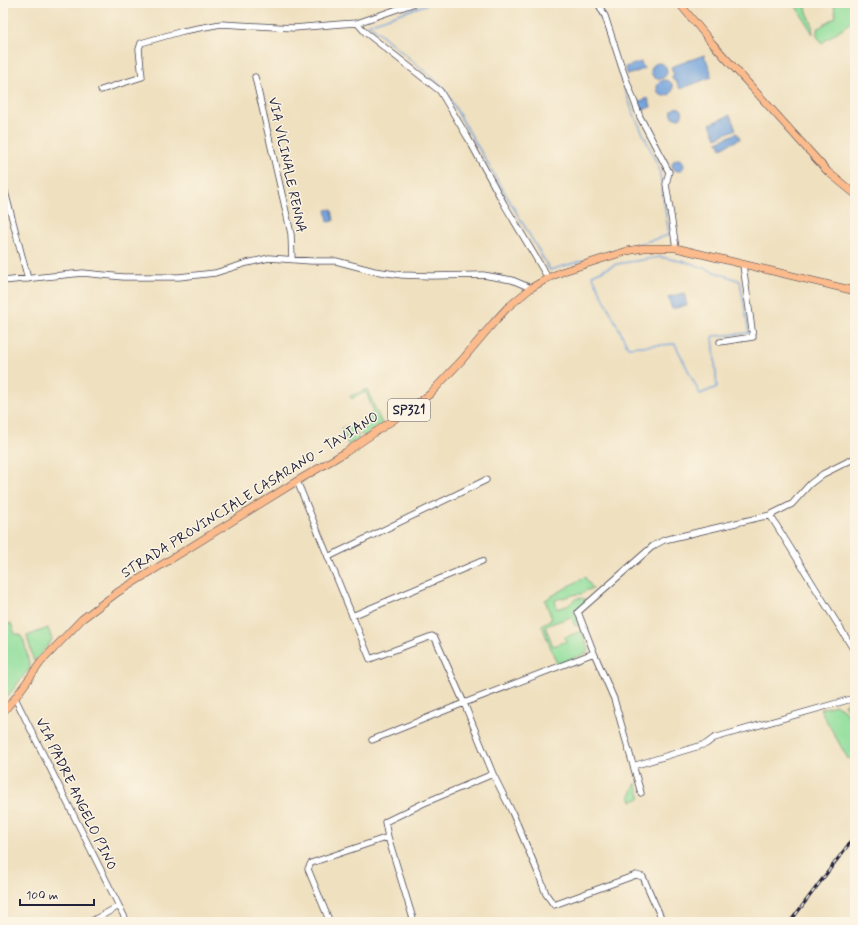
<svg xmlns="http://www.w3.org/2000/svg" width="858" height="925" viewBox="0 0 858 925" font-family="Mynerve,sans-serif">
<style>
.green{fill:#90de9b;stroke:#59806b}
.water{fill:#72a2dc;stroke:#4a628c}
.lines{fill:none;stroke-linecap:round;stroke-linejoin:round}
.stream{stroke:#72a2dc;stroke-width:1.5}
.minor-casing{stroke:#413e4f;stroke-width:7}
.major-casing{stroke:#413e4f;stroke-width:8}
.minor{stroke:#fff;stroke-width:5.5}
.major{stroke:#fbbb8c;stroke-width:7}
.rail-casing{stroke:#22223b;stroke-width:3}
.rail{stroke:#fcf5e5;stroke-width:1.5;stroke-dasharray:4.5;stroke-linecap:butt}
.labels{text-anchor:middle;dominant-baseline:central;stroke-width:3;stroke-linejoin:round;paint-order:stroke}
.shield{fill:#fcf5e5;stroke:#63616e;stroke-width:1}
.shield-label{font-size:13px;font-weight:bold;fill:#22223b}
.street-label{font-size:14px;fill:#22223b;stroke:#fcf5e5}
</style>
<rect width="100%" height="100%" fill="#fcf5e5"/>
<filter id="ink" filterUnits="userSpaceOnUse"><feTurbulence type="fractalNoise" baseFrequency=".025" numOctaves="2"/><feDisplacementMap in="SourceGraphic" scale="8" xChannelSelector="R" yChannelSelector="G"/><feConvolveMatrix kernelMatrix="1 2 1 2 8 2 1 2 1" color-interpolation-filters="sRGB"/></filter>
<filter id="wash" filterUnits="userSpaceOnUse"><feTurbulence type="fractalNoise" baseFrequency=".012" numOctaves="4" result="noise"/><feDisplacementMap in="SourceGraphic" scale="16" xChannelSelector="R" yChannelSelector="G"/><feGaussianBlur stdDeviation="0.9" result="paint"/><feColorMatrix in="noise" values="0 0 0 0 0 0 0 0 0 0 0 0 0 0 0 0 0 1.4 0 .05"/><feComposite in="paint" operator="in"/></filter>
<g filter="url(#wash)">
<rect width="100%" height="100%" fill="#efe0bf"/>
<path class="green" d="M 794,3 L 810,3 L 806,6 C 806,12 809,16 811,21 C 813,25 812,30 813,34 Z
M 835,3 L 855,3 L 855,19 L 822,43 L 817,36 L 817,29 L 836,17 L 834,6 Z
M 367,389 L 382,424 L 364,436 L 361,435 L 360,433 L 361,430 L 368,422 L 370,417 L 372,414 L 373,410 L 366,392 L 354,397 L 354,398 L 352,399 L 350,396 Z
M 347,426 C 354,427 357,432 359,439 L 348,445 L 341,428 Z
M 585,577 L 593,589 L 587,590 L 582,594 L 577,594 L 555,600 L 557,609 C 560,608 564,607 567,606 C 576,601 572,596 585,599 L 587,602 L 575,612 L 580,625 L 575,626 L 571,617 L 545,626 L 553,646 L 565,642 L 566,641 L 565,637 L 582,631 L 588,648 L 588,651 L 585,654 L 557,664 L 542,626 L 543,624 L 552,619 L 545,600 Z
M 11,623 L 15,634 L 20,635 L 24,641 L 30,668 L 7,697 L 3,684 L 3,626 Z
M 48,628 L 52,640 L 34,662 L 27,636 Z
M 855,699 L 855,713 L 852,714 L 844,705 L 845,703 Z
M 836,705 L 842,708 L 855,725 L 855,756 L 848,759 L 820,709 Z
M 636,783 L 641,798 L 632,801 L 630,796 Z"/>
<path class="water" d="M 704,55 L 705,59 L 706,59 L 711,72 L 710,73 L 712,77 L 680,89 L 676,81 L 674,81 L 672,78 L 672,76 L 674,75 L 671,67 Z
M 641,62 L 644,69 L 628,75 L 625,67 Z
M651 71a8 8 0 1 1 16 0a8 8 0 1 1-16 0Z
M657 88a8 8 0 1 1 16 0a8 8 0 1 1-16 0Z
M 648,98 L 651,107 L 641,110 L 638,102 Z
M671.5 113a5.5 5.5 0 1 1 11 0a5.5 5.5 0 1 1-11 0Z
M 730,115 L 736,129 L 716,138 L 710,124 Z
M 737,133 L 740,139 L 721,148 L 719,143 L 717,142 Z
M672 165a6 6 0 1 1 12 0a6 6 0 1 1-12 0Z
M 332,209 L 334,221 L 328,222 L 326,210 Z
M 684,293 L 687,305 L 672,309 L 668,297 Z"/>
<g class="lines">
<path class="stream" d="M 592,3 L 602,21 L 632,110 L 659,168 L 669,235 L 625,248
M 369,24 L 443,87 L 550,270 L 622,249
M 369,24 L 431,3
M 660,257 L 690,263 L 740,281 L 749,333 L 713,336 L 717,387 L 700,394 L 675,344 L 628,347 L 592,275 L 617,264 Z"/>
</g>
</g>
<g filter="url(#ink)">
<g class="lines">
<defs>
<path id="minor" d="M 598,3 L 605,16 L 622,68 L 640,117 L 669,172 L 666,184 L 676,248
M 357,23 L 365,32 L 440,91 L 468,138 L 504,204 L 548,278
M 255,77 L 284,203 L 291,234 L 292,259
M 101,90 L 142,77 L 139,49 L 141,43 L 183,31 L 221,24 L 294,28 L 341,24 L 357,23 L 415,3
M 3,184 L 28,279
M 3,281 L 83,273 L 123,277 L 179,277 L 215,273 L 247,263 L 269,258 L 311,261 L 336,261 L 374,271 L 402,275 L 431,276 L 483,275 L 512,280 L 531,288
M 720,342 L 753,337 L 743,265
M 297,481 L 370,659 L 432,636 L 435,638 L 464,703 L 372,740
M 770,515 L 855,652
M 328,557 L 486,480
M 352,616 L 482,561
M 594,653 L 614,699 L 641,793
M 15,698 L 127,922
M 633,766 L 706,744 L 714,738 L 855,698
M 493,774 L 512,812 L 539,875 L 546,894 L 554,905 L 636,875 L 643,877 L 663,922
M 388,837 L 414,922
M 90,922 L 119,906
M 324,922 L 329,920 L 308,869 L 311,863 L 388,837 L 385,822 L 424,803 L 493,774 L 464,703 L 594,653 L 578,612 L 653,546 L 664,540 L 770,515 L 792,504 L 810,484 L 823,474 L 855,458"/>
<path id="major" d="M 679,3 L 712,43 L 828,172 L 855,194
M 3,712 L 15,698 L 41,662 L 82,619 L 118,592 L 297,481 L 346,452 L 414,406 L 430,394 L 443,380 L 462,360 L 495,321 L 507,308 L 531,288 L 548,278 L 564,271 L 627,251 L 644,248 L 676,248 L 855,291"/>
</defs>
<use href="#minor" class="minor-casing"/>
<use href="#major" class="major-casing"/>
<use href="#minor" class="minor"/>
<use href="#major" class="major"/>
<defs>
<path id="rail" d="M 790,922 L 855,836"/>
</defs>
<use href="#rail" class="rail-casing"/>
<use href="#rail" class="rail"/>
</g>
</g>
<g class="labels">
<rect class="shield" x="388" y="399" width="42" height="22" rx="3"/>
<g class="shield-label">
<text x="409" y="410">SP321</text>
</g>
<g class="street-label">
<text transform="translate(287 165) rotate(78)">VIA VICINALE RENNA</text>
<text transform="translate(250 495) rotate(-32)">STRADA PROVINCIALE CASARANO - TAVIANO</text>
<text transform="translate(76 794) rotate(64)">VIA PADRE ANGELO PINO</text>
</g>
</g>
<rect width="858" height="925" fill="none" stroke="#fcf5e5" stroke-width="16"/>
<path d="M20 899v6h74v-6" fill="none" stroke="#22223b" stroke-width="2"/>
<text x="26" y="899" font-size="12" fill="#22223b" stroke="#fcf5e5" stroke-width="3" paint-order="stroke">100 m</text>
</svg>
